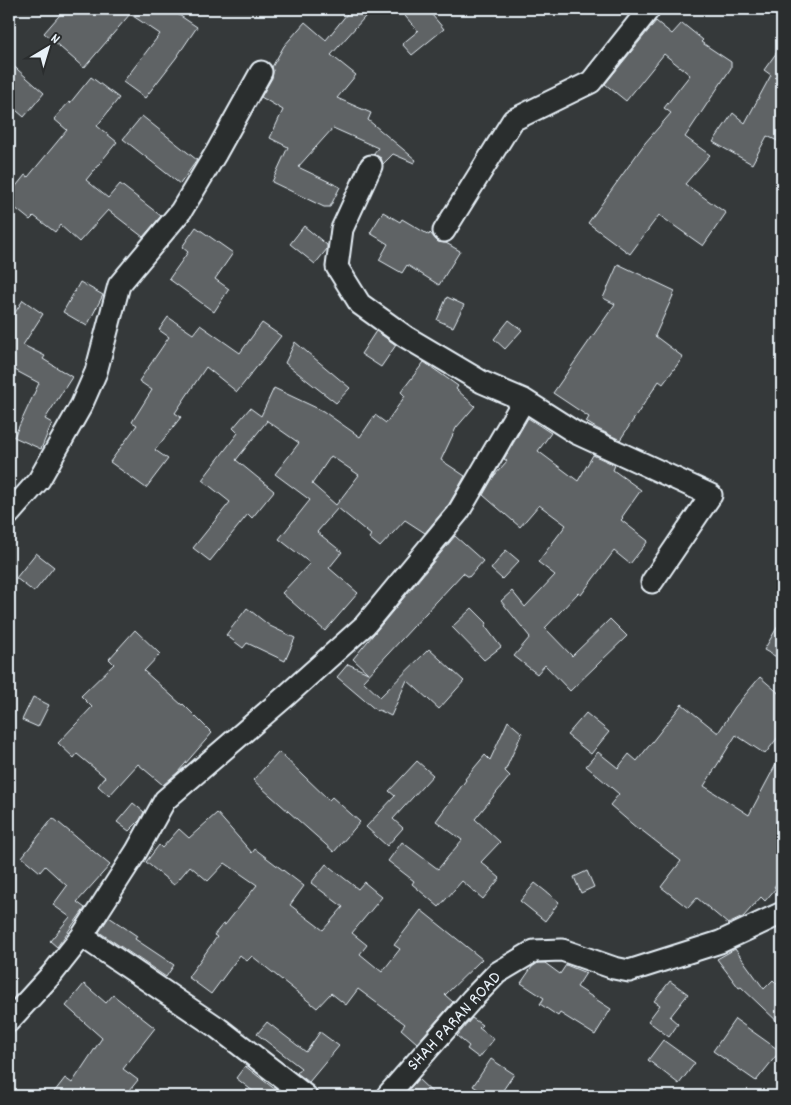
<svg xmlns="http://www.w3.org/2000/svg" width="791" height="1105" viewBox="0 0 791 1105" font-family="Dekko,sans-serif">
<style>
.building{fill:#5f6365;stroke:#e8f1f8;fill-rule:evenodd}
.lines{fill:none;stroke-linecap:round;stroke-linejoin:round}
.minor-casing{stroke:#e8f1f8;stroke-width:25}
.minor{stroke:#2a2d2e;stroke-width:21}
.labels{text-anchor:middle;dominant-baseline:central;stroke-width:5;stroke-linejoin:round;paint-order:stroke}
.street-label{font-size:18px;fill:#e8f1f8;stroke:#2a2d2e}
</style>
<rect width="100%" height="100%" fill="#35393a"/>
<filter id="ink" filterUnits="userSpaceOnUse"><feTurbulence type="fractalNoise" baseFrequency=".02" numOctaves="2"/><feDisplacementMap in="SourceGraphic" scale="10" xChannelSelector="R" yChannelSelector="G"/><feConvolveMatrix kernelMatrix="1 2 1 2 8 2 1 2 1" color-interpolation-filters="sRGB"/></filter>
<g filter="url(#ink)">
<path class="building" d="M 65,9 L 170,9 L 197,27 L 176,58 L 145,98 L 123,82 L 160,34 L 130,14 L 84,68 L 44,33 Z
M 351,9 L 372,9 L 331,55 L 356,75 L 337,98 L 371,113 L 368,120 L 416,160 L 414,163 L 393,154 L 383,164 L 381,158 L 373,154 L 378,148 L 333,128 L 298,167 L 340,187 L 330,207 L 324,207 L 272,182 L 288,147 L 270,138 L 283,110 L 261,97 L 272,78 L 273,72 L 272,67 L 284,46 L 305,22 L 326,40 Z
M 399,9 L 427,9 L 444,29 L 412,55 L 402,44 L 418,31 Z
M 656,21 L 672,34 L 682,23 L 703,40 L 701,42 L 731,62 L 731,68 L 685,137 L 710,155 L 685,184 L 726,213 L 703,246 L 659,215 L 630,254 L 588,223 L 645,143 L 671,113 L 664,108 L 690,75 L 664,54 L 626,101 L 605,84 Z
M 782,45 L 782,143 L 767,136 L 752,164 L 713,142 L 733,113 L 745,123 L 771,75 L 764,70 Z
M 9,62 L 44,93 L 24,117 L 9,104 Z
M 91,77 L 119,98 L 97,126 L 117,142 L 86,180 L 108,198 L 120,184 L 161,216 L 143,237 L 108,210 L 79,242 L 60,225 L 55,232 L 34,216 L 30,220 L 9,203 L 9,195 L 25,175 L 28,177 L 67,130 L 54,119 L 69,102 L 70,103 Z
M 142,116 L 197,160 L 180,184 L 123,139 Z
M 383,212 L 400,222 L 402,219 L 429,235 L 430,233 L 438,242 L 446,243 L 460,251 L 439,285 L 407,265 L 402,273 L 379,260 L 388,244 L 370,233 Z
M 304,226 L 327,245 L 327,249 L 315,264 L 290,244 Z
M 196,227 L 233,253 L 215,279 L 229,289 L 214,312 L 169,279 L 188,252 L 182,247 Z
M 618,264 L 675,291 L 655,336 L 683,357 L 663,384 L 659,381 L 620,440 L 596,428 L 586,422 L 589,417 L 553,393 L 615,304 L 603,298 Z
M 80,282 L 103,295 L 87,326 L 63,312 Z
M 447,297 L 464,305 L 453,327 L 437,320 Z
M 23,300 L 43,314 L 23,345 L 45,356 L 43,359 L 72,377 L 45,419 L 52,423 L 41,449 L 14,437 L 39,383 L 9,367 L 9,322 Z
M 168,317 L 193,334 L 200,325 L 240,353 L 262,323 L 281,336 L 237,392 L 206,367 L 175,413 L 181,417 L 155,450 L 168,459 L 146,488 L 110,462 L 137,425 L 132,422 L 152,390 L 139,381 L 169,337 L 159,330 Z
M 509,320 L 522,330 L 505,349 L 494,339 Z
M 376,331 L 396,345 L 381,367 L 361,354 Z
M 295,342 L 350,388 L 336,403 L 285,363 Z
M 424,362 L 458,386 L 456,389 L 475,406 L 456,428 L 441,460 L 465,476 L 449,504 L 425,533 L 405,520 L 380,547 L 369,538 L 371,535 L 338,508 L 317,532 L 342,552 L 329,568 L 358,593 L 325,631 L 282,593 L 310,563 L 279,539 L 310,500 L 275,474 L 299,443 L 266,420 L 267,421 L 236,460 L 274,491 L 252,518 L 248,514 L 210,561 L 193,548 L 230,502 L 202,480 L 238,433 L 233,428 L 250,408 L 261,416 L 274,388 L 323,411 L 360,437 L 375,415 L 386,423 L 405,396 L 401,392 ZM 331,456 L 359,475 L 336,505 L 312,484 Z
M 528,418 L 551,433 L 538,451 L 578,481 L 593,455 L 615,465 L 613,470 L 641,490 L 622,517 L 623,518 L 621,520 L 648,541 L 630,564 L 614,551 L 581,595 L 578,593 L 545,628 L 572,656 L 610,619 L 627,636 L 570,691 L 545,665 L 537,674 L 514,656 L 530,637 L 501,601 L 512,591 L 525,607 L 555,575 L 538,562 L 566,525 L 539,505 L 520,527 L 483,495 L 494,476 L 507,461 L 504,459 Z
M 455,536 L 483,561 L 469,577 L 463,573 L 363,681 L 380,697 L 429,649 L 464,681 L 439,709 L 407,680 L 391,716 L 379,710 L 377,711 L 337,677 L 348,664 L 368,673 L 353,659 Z
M 506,550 L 519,561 L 502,579 L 491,569 Z
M 36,553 L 54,567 L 34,592 L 16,578 Z
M 247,608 L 270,626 L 295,638 L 285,661 L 247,643 L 243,648 L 226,635 Z
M 472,608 L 487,623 L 485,626 L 501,647 L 484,660 L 452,627 Z
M 782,619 L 782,660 L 764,650 Z
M 135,630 L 160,654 L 144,671 L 182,705 L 183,704 L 212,733 L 178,772 L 163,785 L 138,764 L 109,796 L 98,786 L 105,777 L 77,754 L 74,758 L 58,743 L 92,707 L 81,696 L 114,664 L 109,659 Z
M 760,677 L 782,696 L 782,732 L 765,754 L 736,735 L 704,786 L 749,815 L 782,753 L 782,837 L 776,848 L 782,853 L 782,876 L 774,887 L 776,888 L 765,901 L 761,897 L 743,917 L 728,924 L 697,898 L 688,908 L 661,887 L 681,861 L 640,829 L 639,830 L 610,805 L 619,794 L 586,766 L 598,752 L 618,768 L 629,754 L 637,761 L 682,704 L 718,733 L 735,707 Z
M 33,697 L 49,705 L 38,727 L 22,720 Z
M 586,713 L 609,732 L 591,754 L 567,735 Z
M 508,721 L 522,733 L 505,771 L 510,776 L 475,819 L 500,842 L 481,862 L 500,878 L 483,899 L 462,881 L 439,907 L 412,884 L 414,881 L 388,861 L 402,842 L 438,869 L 462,840 L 436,821 L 466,780 L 465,779 L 485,755 L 490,760 Z
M 279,752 L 329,800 L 332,797 L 360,822 L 334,852 L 253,780 Z
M 417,761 L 433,775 L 393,819 L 403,828 L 387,846 L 366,827 L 395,796 L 389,791 Z
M 133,803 L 144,812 L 140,820 L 129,831 L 117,822 Z
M 217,813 L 252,853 L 255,849 L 304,886 L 290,905 L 323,930 L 343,907 L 311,883 L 326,864 L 358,889 L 364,882 L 382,897 L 352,933 L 367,945 L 360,954 L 382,972 L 400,949 L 394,945 L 421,910 L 482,959 L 445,995 L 453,1002 L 417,1043 L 401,1029 L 405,1024 L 358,989 L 346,1005 L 331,993 L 317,1008 L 252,956 L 247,961 L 240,955 L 211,994 L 188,977 L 217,937 L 214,935 L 223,924 L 225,925 L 257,885 L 225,863 L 208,881 L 190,866 L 174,885 L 146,862 L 159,845 L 162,848 L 179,829 L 189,838 Z
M 53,818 L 110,865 L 77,902 L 85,908 L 57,947 L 50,941 L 70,917 L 53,905 L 67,886 L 45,866 L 40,872 L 22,857 Z
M 587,871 L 594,887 L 581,893 L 574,877 Z
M 535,883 L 559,902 L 545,921 L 520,901 Z
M 109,917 L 137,936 L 135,939 L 174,965 L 166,977 L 99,932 Z
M 735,949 L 764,989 L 773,980 L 782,989 L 782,1026 L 741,987 L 739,988 L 717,959 Z
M 538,963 L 545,963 L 560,974 L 566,965 L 586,973 L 577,987 L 611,1009 L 595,1035 L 560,1013 L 558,1016 L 540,1004 L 544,998 L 521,983 L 532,967 Z
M 670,981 L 688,994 L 670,1017 L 678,1024 L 669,1037 L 648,1021 L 660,1005 L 654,1001 Z
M 84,984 L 106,1003 L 113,995 L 155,1028 L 123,1069 L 138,1080 L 125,1096 L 51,1096 L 65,1078 L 72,1083 L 102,1038 L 66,1006 Z
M 472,1018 L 482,1025 L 479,1028 L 494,1039 L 479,1058 L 467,1049 L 469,1046 L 457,1036 Z
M 735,1019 L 780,1051 L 756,1081 L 713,1051 Z
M 267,1022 L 306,1052 L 320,1032 L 339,1046 L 309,1082 L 297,1073 L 301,1068 L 257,1034 Z
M 663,1040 L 695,1063 L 679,1084 L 648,1060 Z
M 491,1059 L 514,1074 L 499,1096 L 488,1096 L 473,1086 Z
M 245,1066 L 281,1094 L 286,1096 L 259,1096 L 236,1078 Z
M 418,1079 L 436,1096 L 403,1096 Z"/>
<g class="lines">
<defs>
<path id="minor" d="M 371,166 L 342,229 L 337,267 L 360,304 L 406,337 L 482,382 L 524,400
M 444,231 L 513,120 L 591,82 L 649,9
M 9,514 L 39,480 L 81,406 L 96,372 L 119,285 L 181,211 L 216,153 L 261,72
M 9,1021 L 52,974 L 82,936
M 306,1096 L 218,1028 L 82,936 L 136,852 L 165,800 L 287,695 L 365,625 L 459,511 L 524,400 L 576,433 L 711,495 L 652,582
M 387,1096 L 472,999 L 497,973 L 534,951 L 562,950 L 614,968 L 629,971 L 720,942 L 782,913"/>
</defs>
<use href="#minor" class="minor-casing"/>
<use href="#minor" class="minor"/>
</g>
</g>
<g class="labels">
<g class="street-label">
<text transform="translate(455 1022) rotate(-47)">SHAH PARAN ROAD</text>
</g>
</g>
<rect width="791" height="1105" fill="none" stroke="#2a2d2e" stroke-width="30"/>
<rect x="15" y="15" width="761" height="1075" fill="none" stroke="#e8f1f8" stroke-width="2" filter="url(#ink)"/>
<g transform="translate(48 48) rotate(38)" stroke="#2a2d2e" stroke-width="4" paint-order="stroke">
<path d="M0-4L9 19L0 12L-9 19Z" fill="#e8f1f8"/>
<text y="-8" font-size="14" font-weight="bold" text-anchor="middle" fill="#e8f1f8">N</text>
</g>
</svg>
